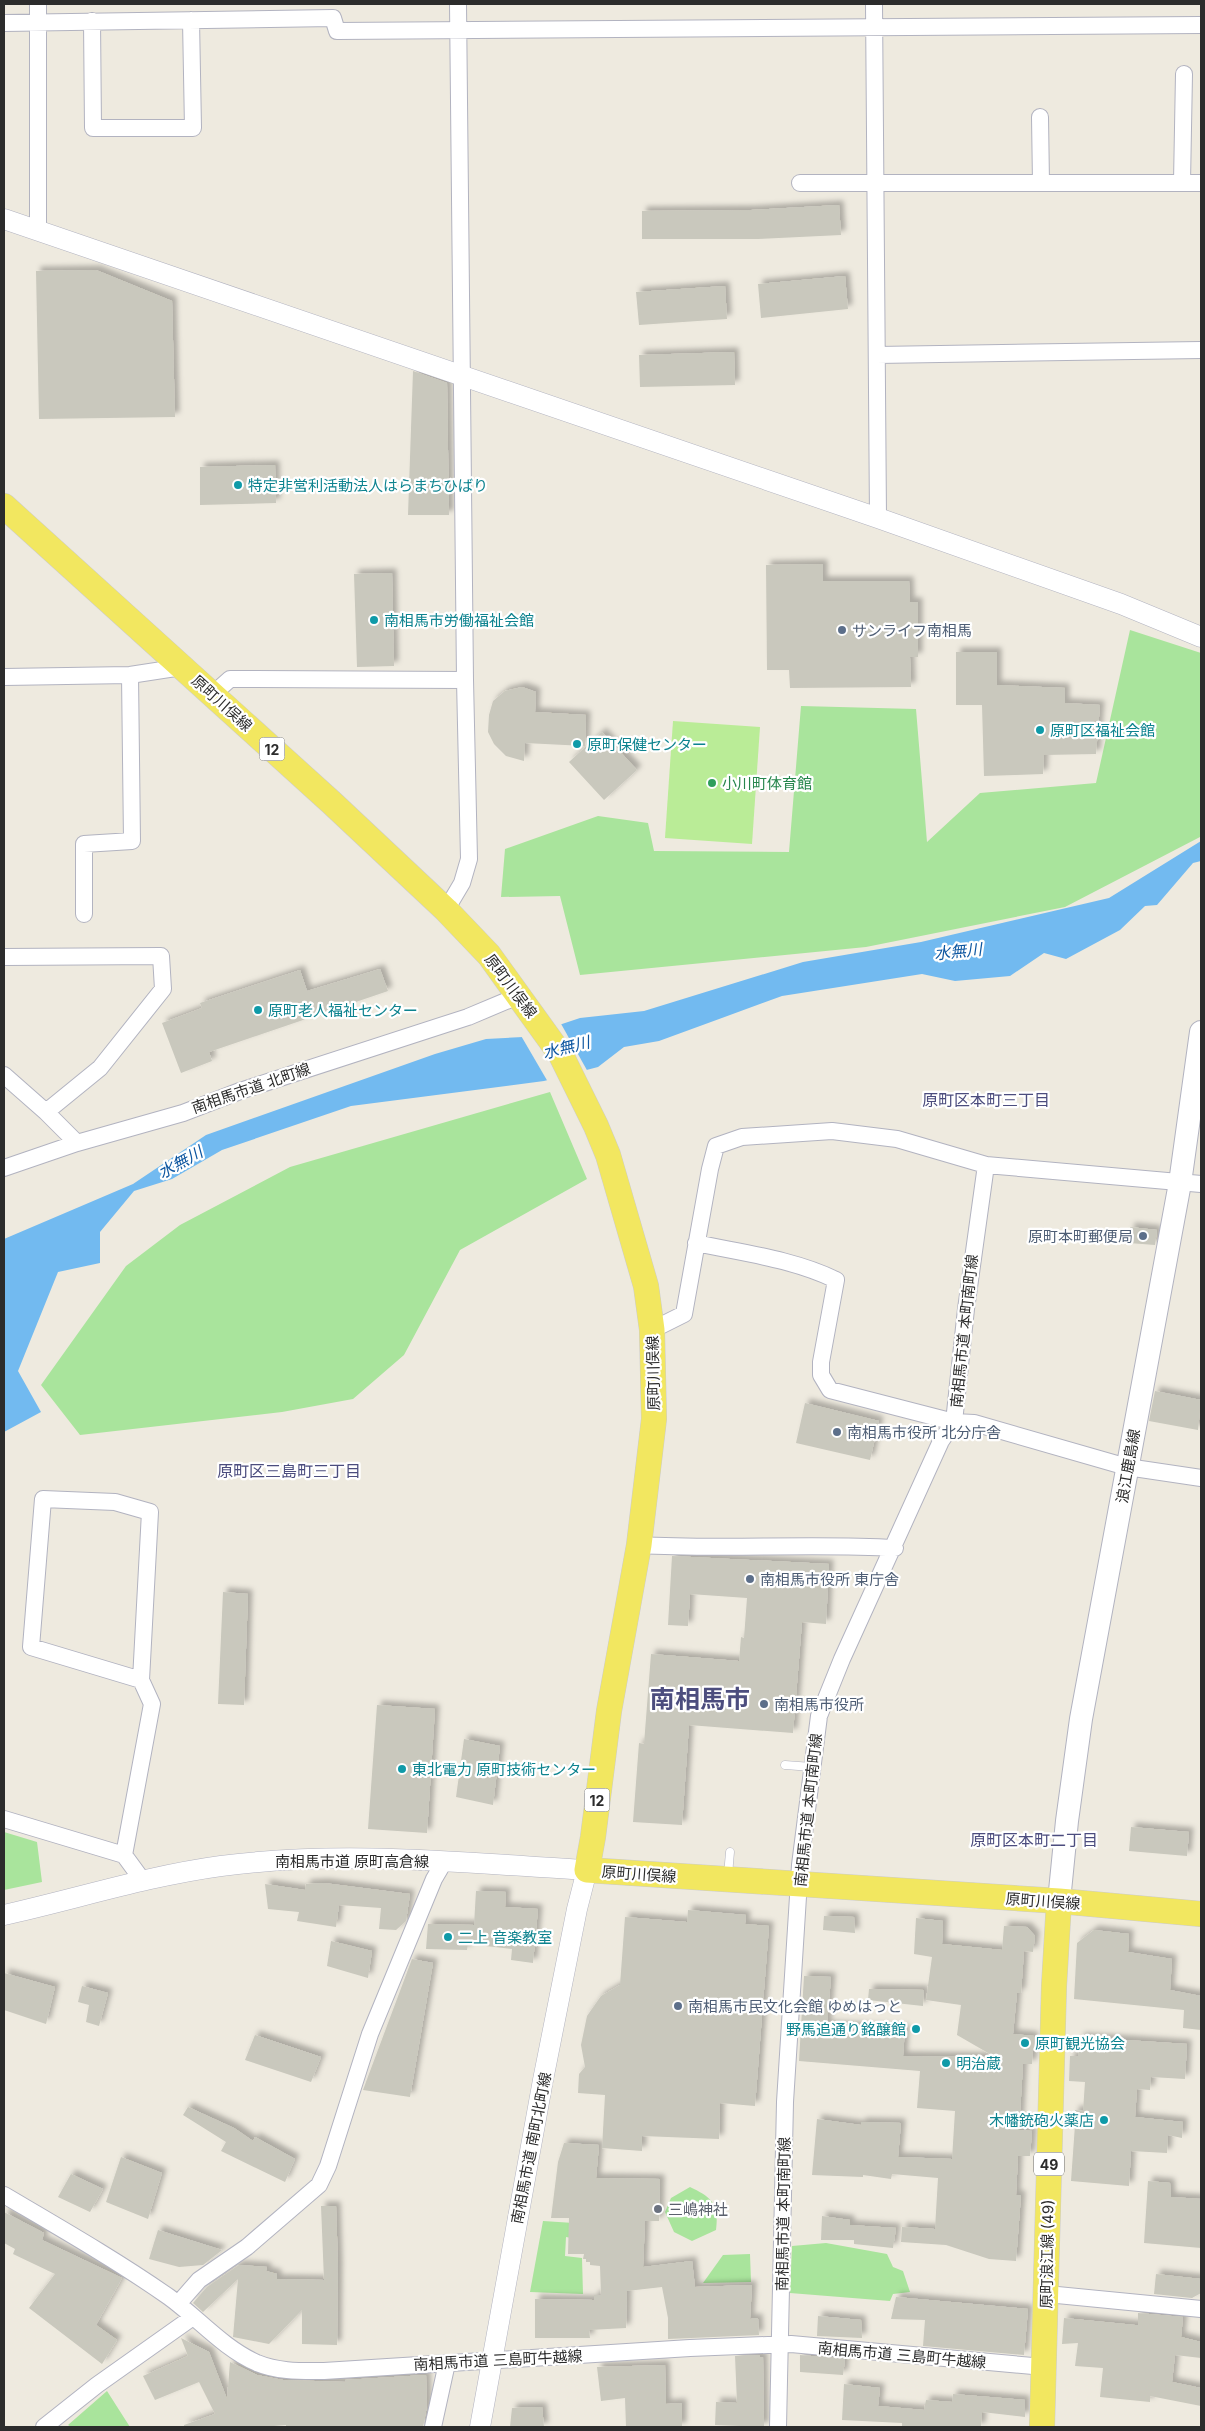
<svg xmlns="http://www.w3.org/2000/svg" width="1205" height="2431" viewBox="0 0 1205 2431" font-family="Inter,'Noto Sans JP',sans-serif">
<style>
.green{fill:#a9e49c}
.pitch{fill:#baec97}
.water{fill:#72baf0}
.pier{fill:#eeeadf}
.building{fill:#c9c8bd;filter:url(#shadow)}
.lines{fill:none;stroke-linecap:round;stroke-linejoin:round}
.service-casing{stroke:#b2b3c0;stroke-width:9}
.minor-casing{stroke:#b2b3c0;stroke-width:18}
.tertiary-casing{stroke:#b2b3c0;stroke-width:21}
.secondary-casing{stroke:#b2b3c0;stroke-width:24}
.primary-casing{stroke:#ccc;stroke-width:26}
.service{stroke:#fff;stroke-width:8}
.minor{stroke:#fff;stroke-width:16}
.tertiary{stroke:#fff;stroke-width:20}
.secondary{stroke:#fff;stroke-width:22}
.primary{stroke:#f2e760;stroke-width:25}
.culture-dot{fill:#0f9aa8;stroke:#fff;stroke-width:2}
.service-dot{fill:#5c6f8a;stroke:#fff;stroke-width:2}
.leisure-dot{fill:#2e9e5b;stroke:#fff;stroke-width:2}
.worship-dot{fill:#6b7280;stroke:#fff;stroke-width:2}
.labels{text-anchor:middle;dominant-baseline:central;stroke-width:4.5;stroke-linejoin:round;paint-order:stroke}
.shield{fill:#fff;stroke:#6b6b6b;stroke-width:1}
.shield-label{font-size:14px;font-weight:bold;fill:#2c2c2c}
.culture-label{font-size:15px;fill:#0d838f;stroke:#fff;text-anchor:start}
.service-label{font-size:15px;fill:#4e5e75;stroke:#fff;text-anchor:start}
.street-label{font-size:15px;fill:#2c2c2c;stroke:#fff}
.leisure-label{font-size:15px;fill:#27864d;stroke:#fff;text-anchor:start}
.worship-label{font-size:15px;fill:#5b616d;stroke:#fff;text-anchor:start}
.water-label{font-size:16px;font-style:italic;fill:#0d56a0;stroke:#fff}
.neighbourhood-label{font-size:16px;fill:#4c4d7e;stroke:#fff}
.town-label{font-size:25px;font-weight:bold;fill:#4c4d7e;stroke:#fff}
</style>
<defs>
<filter id="shadow"><feDropShadow dx="4.5" dy="-4.5" stdDeviation="2.5" flood-color="#0004"/></filter>
</defs>
<rect width="100%" height="100%" fill="#eeeadf"/>
<path class="green" d="M 1130,630 L 1201,653 L 1200,837 L 1065,907 L 866,947 L 580,975 L 560,896 L 501,897 L 505,849 L 598,816 L 648,823 L 654,851 L 789,852 L 801,706 L 916,709 L 927,842 L 980,793 L 1096,783 Z
M 550,1092 L 587,1179 L 460,1250 L 404,1355 L 353,1399 L 282,1412 L 80,1435 L 41,1385 L 126,1266 L 180,1225 L 290,1167 Z
M 4,1832 L 37,1842 L 42,1882 L 4,1890 Z
M 690,2187 C 713,2198 719,2204 716,2230 L 692,2241 L 674,2232 L 665,2212 L 671,2198 Z
M 543,2221 L 589,2224 L 582,2240 L 566,2237 L 565,2256 L 582,2258 L 583,2294 L 530,2292 Z
M 826,2243 L 887,2254 L 893,2267 L 903,2271 L 910,2292 L 893,2294 L 890,2301 L 790,2293 L 792,2246 Z
M 750,2254 L 751,2282 L 703,2283 L 723,2255 Z
M 107,2391 L 130,2427 L 71,2427 L 68,2425 Z"/>
<path class="pitch" d="M 673,721 L 760,727 L 752,844 L 665,838 Z"/>
<path class="water" d="M 1201,841 L 1201,861 L 1193,863 L 1157,905 L 1145,906 L 1120,930 L 1066,959 L 1044,953 L 1010,976 L 955,981 L 922,974 L 782,996 L 659,1041 L 624,1047 L 598,1067 L 544,1081 L 351,1106 L 222,1150 L 172,1179 L 134,1191 L 100,1232 L 100,1263 L 58,1272 L 18,1371 L 41,1412 L 4,1432 L 4,1239 L 133,1184 L 206,1135 L 435,1054 L 486,1039 L 523,1037 L 580,1018 L 644,1011 L 803,962 L 921,942 L 1109,898 Z"/>
<path class="pier" d="M 560,1022 L 588,1072 L 548,1082 L 520,1034 Z"/>
<path class="building" d="M 839,205 L 841,235 L 758,239 L 642,239 L 642,211 L 751,210 Z
M 96,270 L 172,301 L 175,417 L 39,419 L 36,271 Z
M 845,276 L 848,309 L 761,318 L 758,284 Z
M 725,286 L 727,319 L 639,325 L 636,292 Z
M 734,352 L 735,385 L 640,387 L 639,355 Z
M 413,371 L 447,383 L 449,515 L 408,515 Z
M 275,465 L 276,503 L 200,505 L 200,467 Z
M 823,564 L 823,581 L 909,581 L 910,602 L 918,602 L 918,657 L 910,657 L 911,687 L 790,688 L 789,670 L 767,670 L 766,565 Z
M 392,573 L 394,666 L 357,667 L 354,574 Z
M 956,652 L 997,652 L 997,685 L 1065,688 L 1065,703 L 1100,705 L 1096,754 L 1044,755 L 1043,774 L 984,776 L 982,705 L 956,705 Z
M 522,687 L 536,692 L 535,712 L 586,715 L 585,746 L 525,743 L 524,761 L 506,756 L 494,744 L 488,732 L 489,715 L 493,701 L 505,691 Z
M 602,732 L 637,770 L 604,800 L 569,762 Z
M 380,969 L 388,991 L 209,1052 L 212,1061 L 181,1073 L 162,1023 L 202,1008 L 200,1003 L 300,970 L 307,991 Z
M 1130,1227 L 1157,1230 L 1155,1245 L 1129,1243 Z
M 1155,1391 L 1201,1400 L 1198,1430 L 1149,1421 Z
M 805,1403 L 879,1421 L 870,1460 L 796,1443 Z
M 672,1556 L 829,1564 L 826,1624 L 802,1622 L 793,1733 L 689,1725 L 682,1825 L 633,1822 L 639,1743 L 644,1744 L 651,1654 L 739,1661 L 741,1637 L 744,1638 L 747,1598 L 690,1594 L 688,1626 L 668,1625 Z
M 223,1592 L 248,1594 L 244,1705 L 218,1704 Z
M 377,1705 L 435,1709 L 427,1833 L 368,1829 Z
M 464,1739 L 500,1746 L 493,1805 L 456,1797 Z
M 1131,1827 L 1189,1832 L 1187,1856 L 1129,1851 Z
M 324,1883 L 410,1894 L 406,1921 L 396,1930 L 379,1929 L 381,1908 L 339,1905 L 336,1927 L 297,1921 L 299,1912 L 268,1909 L 265,1884 L 305,1890 L 306,1884 Z
M 476,1891 L 506,1892 L 505,1907 L 538,1909 L 533,1963 L 511,1960 L 512,1949 L 468,1944 L 467,1950 L 426,1949 L 428,1924 L 474,1925 Z
M 688,1910 L 746,1915 L 745,1924 L 769,1926 L 755,2106 L 720,2103 L 719,2139 L 642,2136 L 642,2151 L 602,2148 L 605,2095 L 578,2093 L 579,2074 L 585,2067 L 581,2045 L 587,2016 L 601,1996 L 620,1985 L 625,1917 L 687,1922 Z
M 824,1916 L 854,1917 L 855,1933 L 823,1930 Z
M 916,1918 L 943,1921 L 942,1944 L 1002,1950 L 1004,1926 L 1027,1927 L 1035,1936 L 1033,1952 L 1024,1951 L 1021,1993 L 1017,1993 L 1013,2034 L 1034,2036 L 1032,2064 L 1023,2064 L 1019,2130 L 1032,2131 L 1030,2156 L 1018,2156 L 1016,2195 L 1021,2195 L 1016,2261 L 989,2259 L 946,2245 L 901,2242 L 902,2227 L 935,2229 L 938,2178 L 892,2174 L 891,2179 L 863,2175 L 863,2177 L 812,2175 L 817,2119 L 861,2125 L 861,2122 L 901,2123 L 898,2157 L 952,2159 L 955,2111 L 917,2108 L 920,2071 L 799,2061 L 804,1976 L 831,1977 L 827,2025 L 905,2029 L 903,2056 L 995,2057 L 957,2035 L 961,2005 L 926,2000 L 932,1957 L 914,1954 Z
M 1094,1930 L 1129,1934 L 1128,1952 L 1172,1959 L 1170,1990 L 1201,1996 L 1201,2030 L 1183,2028 L 1184,2010 L 1074,1999 L 1077,1943 Z
M 331,1941 L 372,1951 L 368,1978 L 327,1966 Z
M 412,1959 L 433,1963 L 410,2097 L 363,2090 Z
M 4,1973 L 55,1987 L 46,2024 L 4,2010 Z
M 82,1986 L 108,1993 L 99,2026 L 86,2022 L 89,2005 L 78,2002 Z
M 869,1989 L 924,1990 L 923,2006 L 868,2000 Z
M 255,2035 L 321,2057 L 311,2082 L 245,2060 Z
M 1080,2037 L 1187,2044 L 1185,2079 L 1151,2077 L 1150,2090 L 1137,2089 L 1135,2117 L 1183,2122 L 1182,2138 L 1168,2135 L 1167,2153 L 1131,2151 L 1129,2186 L 1071,2181 L 1075,2125 L 1073,2124 L 1075,2110 L 1083,2111 L 1085,2082 L 1069,2081 L 1070,2056 L 1078,2056 Z
M 188,2107 L 234,2128 L 253,2141 L 255,2137 L 295,2159 L 285,2182 L 221,2151 L 226,2142 L 183,2115 Z
M 564,2143 L 599,2145 L 596,2178 L 660,2179 L 659,2221 L 645,2221 L 643,2267 L 692,2261 L 695,2287 L 752,2285 L 750,2319 L 758,2318 L 759,2335 L 668,2339 L 668,2318 L 662,2287 L 627,2291 L 626,2328 L 589,2330 L 590,2338 L 535,2338 L 535,2299 L 594,2300 L 594,2295 L 601,2295 L 600,2266 L 590,2265 L 590,2262 L 586,2262 L 586,2259 L 583,2259 L 584,2254 L 568,2254 L 569,2218 L 551,2218 L 558,2162 Z
M 121,2157 L 162,2173 L 148,2219 L 106,2202 Z
M 71,2174 L 103,2189 L 90,2212 L 58,2197 Z
M 1148,2181 L 1170,2183 L 1171,2197 L 1201,2199 L 1201,2248 L 1144,2243 Z
M 321,2206 L 336,2206 L 338,2266 L 337,2345 L 302,2344 L 302,2310 L 269,2344 L 233,2337 L 238,2279 L 203,2312 L 193,2303 L 207,2287 L 239,2265 L 267,2267 L 266,2271 L 277,2274 L 277,2279 L 324,2280 Z
M 4,2212 L 44,2233 L 42,2240 L 122,2278 L 96,2325 L 117,2340 L 102,2364 L 29,2308 L 55,2274 L 13,2254 L 15,2249 L 4,2243 Z
M 822,2216 L 850,2220 L 850,2225 L 896,2228 L 893,2248 L 854,2244 L 854,2240 L 821,2240 Z
M 158,2230 L 222,2250 L 203,2265 L 179,2267 L 149,2259 Z
M 1156,2274 L 1201,2279 L 1201,2293 L 1192,2298 L 1154,2294 Z
M 896,2297 L 1028,2309 L 1024,2355 L 923,2346 L 925,2320 L 891,2319 Z
M 1138,2313 L 1183,2317 L 1181,2337 L 1201,2342 L 1201,2358 L 1175,2355 L 1172,2382 L 1201,2388 L 1201,2406 L 1150,2396 L 1150,2402 L 1100,2397 L 1103,2368 L 1075,2366 L 1078,2343 L 1062,2344 L 1064,2318 L 1135,2325 L 1138,2325 Z
M 818,2316 L 861,2320 L 862,2338 L 817,2336 Z
M 181,2338 L 209,2352 L 227,2399 L 230,2362 L 257,2375 L 283,2380 L 346,2382 L 345,2380 L 426,2375 L 427,2406 L 423,2427 L 286,2427 L 286,2425 L 262,2427 L 184,2427 L 184,2425 L 215,2414 L 199,2382 L 155,2400 L 143,2376 L 188,2356 Z
M 760,2355 L 760,2357 L 763,2357 L 764,2427 L 715,2425 L 716,2402 L 737,2403 L 735,2356 Z
M 800,2355 L 845,2359 L 843,2375 L 800,2372 Z
M 665,2365 L 666,2404 L 682,2403 L 682,2427 L 626,2427 L 625,2398 L 601,2401 L 597,2367 Z
M 844,2384 L 880,2388 L 878,2406 L 924,2410 L 926,2400 L 952,2402 L 953,2394 L 1025,2400 L 1025,2417 L 982,2412 L 981,2427 L 913,2427 L 902,2426 L 902,2423 L 842,2420 Z
M 542,2407 L 544,2427 L 510,2427 L 512,2408 Z"/>
<g class="lines">
<defs>
<path id="service" d="M 785,1765 L 812,1767
M 728,1875 L 730,1852"/>
<path id="minor" d="M 874,4 L 878,518
M 92,21 L 93,128 L 193,128 L 191,20
M 4,23 L 333,18 L 337,31 L 1201,25
M 1040,117 L 1041,183 L 1201,183
M 1182,182 L 1184,74
M 800,183 L 1041,183
M 38,231 L 38,4
M 877,355 L 1201,350
M 4,677 L 130,675 L 182,667
M 212,695 L 230,679 L 465,680
M 446,910 L 462,883 L 469,859 L 465,680 L 458,4
M 84,914 L 84,844 L 132,841 L 130,675
M 4,957 L 161,956 L 163,989 L 100,1068 L 46,1112
M 4,1075 L 46,1112 L 77,1143 L 183,1113 L 240,1091 L 468,1017 L 518,996
M 4,1168 L 77,1143
M 696,1243 C 742,1253 793,1259 836,1280 L 821,1362 L 821,1375 L 830,1390 L 954,1422 L 974,1423 L 1127,1467 L 1201,1478
M 652,1330 L 684,1314 L 710,1169 L 716,1146 L 742,1137 L 832,1131 L 897,1139 L 986,1165 L 1201,1184
M 639,1545 C 724,1550 810,1543 895,1548
M 4,1819 L 124,1855 L 143,1881
M 124,1855 L 152,1704 L 141,1680 L 31,1647 L 43,1499 L 115,1502 L 150,1512 L 141,1680
M 4,2195 C 60,2228 116,2260 169,2297 C 198,2318 223,2348 257,2363 C 279,2372 301,2371 324,2371 L 690,2348 L 791,2344 L 1044,2367
M 1047,2294 L 1201,2309
M 178,2304 L 199,2280 L 247,2247 L 319,2185 L 328,2166 L 370,2034 L 434,1879 L 444,1862
M 44,2427 L 97,2385 L 193,2317
M 433,2427 L 447,2363
M 778,2427 L 785,2102 L 800,1865 L 819,1716 L 842,1659 L 941,1441 L 954,1422 L 966,1309 L 986,1165"/>
<path id="tertiary" d="M 4,219 L 878,518 L 1121,604 L 1201,637
M 4,1915 C 76,1899 147,1876 221,1866 C 342,1850 466,1863 587,1870 L 577,1909 L 543,2080 L 480,2427"/>
<path id="secondary" d="M 1059,1901 L 1067,1821 L 1081,1719 L 1180,1183 L 1201,1032"/>
<path id="primary" d="M 4,506 L 332,803 L 446,910 L 489,955 L 561,1055 L 596,1126 L 608,1155 L 646,1286 L 652,1330 L 654,1419 L 639,1545 L 609,1711 L 593,1837 L 587,1870 L 1059,1901 L 1201,1914
M 1042,2427 L 1054,1986 L 1059,1901"/>
</defs>
<use href="#service" class="service-casing"/>
<use href="#minor" class="minor-casing"/>
<use href="#tertiary" class="tertiary-casing"/>
<use href="#secondary" class="secondary-casing"/>
<use href="#primary" class="primary-casing"/>
<use href="#service" class="service"/>
<use href="#minor" class="minor"/>
<use href="#tertiary" class="tertiary"/>
<use href="#secondary" class="secondary"/>
<use href="#primary" class="primary"/>
</g>
<g class="culture-dot">
<circle cx="238" cy="485" r="5"/>
<circle cx="374" cy="620" r="5"/>
<circle cx="1040" cy="730" r="5"/>
<circle cx="577" cy="744" r="5"/>
<circle cx="258" cy="1010" r="5"/>
<circle cx="402" cy="1769" r="5"/>
<circle cx="448" cy="1937" r="5"/>
<circle cx="916" cy="2029" r="5"/>
<circle cx="1025" cy="2043" r="5"/>
<circle cx="946" cy="2063" r="5"/>
<circle cx="1104" cy="2120" r="5"/>
</g>
<g class="service-dot">
<circle cx="842" cy="630" r="5"/>
<circle cx="1143" cy="1236" r="5"/>
<circle cx="837" cy="1432" r="5"/>
<circle cx="750" cy="1579" r="5"/>
<circle cx="764" cy="1704" r="5"/>
<circle cx="678" cy="2006" r="5"/>
</g>
<circle class="leisure-dot" cx="712" cy="783" r="5"/>
<circle class="worship-dot" cx="658" cy="2209" r="5"/>
<g class="labels">
<g class="shield">
<rect x="259.5" y="737.5" width="25" height="23" rx="4"/>
<rect x="584.5" y="1788.5" width="25" height="23" rx="4"/>
<rect x="1034" y="2152.5" width="30" height="23" rx="4"/>
</g>
<g class="shield-label">
<text x="272" y="749">12</text>
<text x="597" y="1800">12</text>
<text x="1049" y="2164">49</text>
</g>
<g class="culture-label">
<text x="248" y="485">特定非営利活動法人はらまちひばり</text>
<text x="384" y="620">南相馬市労働福祉会館</text>
<text x="1050" y="730">原町区福祉会館</text>
<text x="587" y="744">原町保健センター</text>
<text x="268" y="1010">原町老人福祉センター</text>
<text x="412" y="1769">東北電力 原町技術センター</text>
<text x="458" y="1937">二上 音楽教室</text>
<text x="906" y="2029" text-anchor="end">野馬追通り銘醸館</text>
<text x="1035" y="2043">原町観光協会</text>
<text x="956" y="2063">明治蔵</text>
<text x="1094" y="2120" text-anchor="end">木幡銃砲火薬店</text>
</g>
<g class="service-label">
<text x="852" y="630">サンライフ南相馬</text>
<text x="1133" y="1236" text-anchor="end">原町本町郵便局</text>
<text x="847" y="1432">南相馬市役所 北分庁舎</text>
<text x="760" y="1579">南相馬市役所 東庁舎</text>
<text x="774" y="1704">南相馬市役所</text>
<text x="688" y="2006">南相馬市民文化会館 ゆめはっと</text>
</g>
<g class="street-label">
<text transform="translate(222 703) rotate(42)">原町川俣線</text>
<text transform="translate(511 986) rotate(53)">原町川俣線</text>
<text transform="translate(251 1088) rotate(-19)">南相馬市道 北町線</text>
<text transform="translate(964 1331) rotate(-84)">南相馬市道 本町南町線</text>
<text transform="translate(653 1373) rotate(-91)">原町川俣線</text>
<text transform="translate(1128 1466) rotate(-80)">浪江鹿島線</text>
<text transform="translate(808 1810) rotate(-84)">南相馬市道 本町南町線</text>
<text x="352" y="1861">南相馬市道 原町高倉線</text>
<text transform="translate(639 1874) rotate(4)">原町川俣線</text>
<text transform="translate(1043 1901) rotate(4)">原町川俣線</text>
<text transform="translate(531 2148) rotate(-79)">南相馬市道 南町北町線</text>
<text transform="translate(783 2214) rotate(-89)">南相馬市道 本町南町線</text>
<text transform="translate(1047 2254) rotate(-89)">原町浪江線 (49)</text>
<text transform="translate(902 2355) rotate(5)">南相馬市道 三島町牛越線</text>
<text transform="translate(498 2360) rotate(-3)">南相馬市道 三島町牛越線</text>
</g>
<g class="leisure-label">
<text x="722" y="783">小川町体育館</text>
</g>
<g class="worship-label">
<text x="668" y="2209">三嶋神社</text>
</g>
<g class="water-label">
<text transform="translate(958 951) rotate(-6)">水無川</text>
<text transform="translate(566 1047) rotate(-14)">水無川</text>
<text transform="translate(180 1162) rotate(-29)">水無川</text>
</g>
<g class="neighbourhood-label">
<text x="986" y="1100">原町区本町三丁目</text>
<text x="289" y="1471">原町区三島町三丁目</text>
<text x="1034" y="1840">原町区本町二丁目</text>
</g>
<g class="town-label">
<text x="700" y="1699">南相馬市</text>
</g>
</g>
<rect width="1205" height="2431" fill="none" stroke="#2c2c2c" stroke-width="10"/>
</svg>
